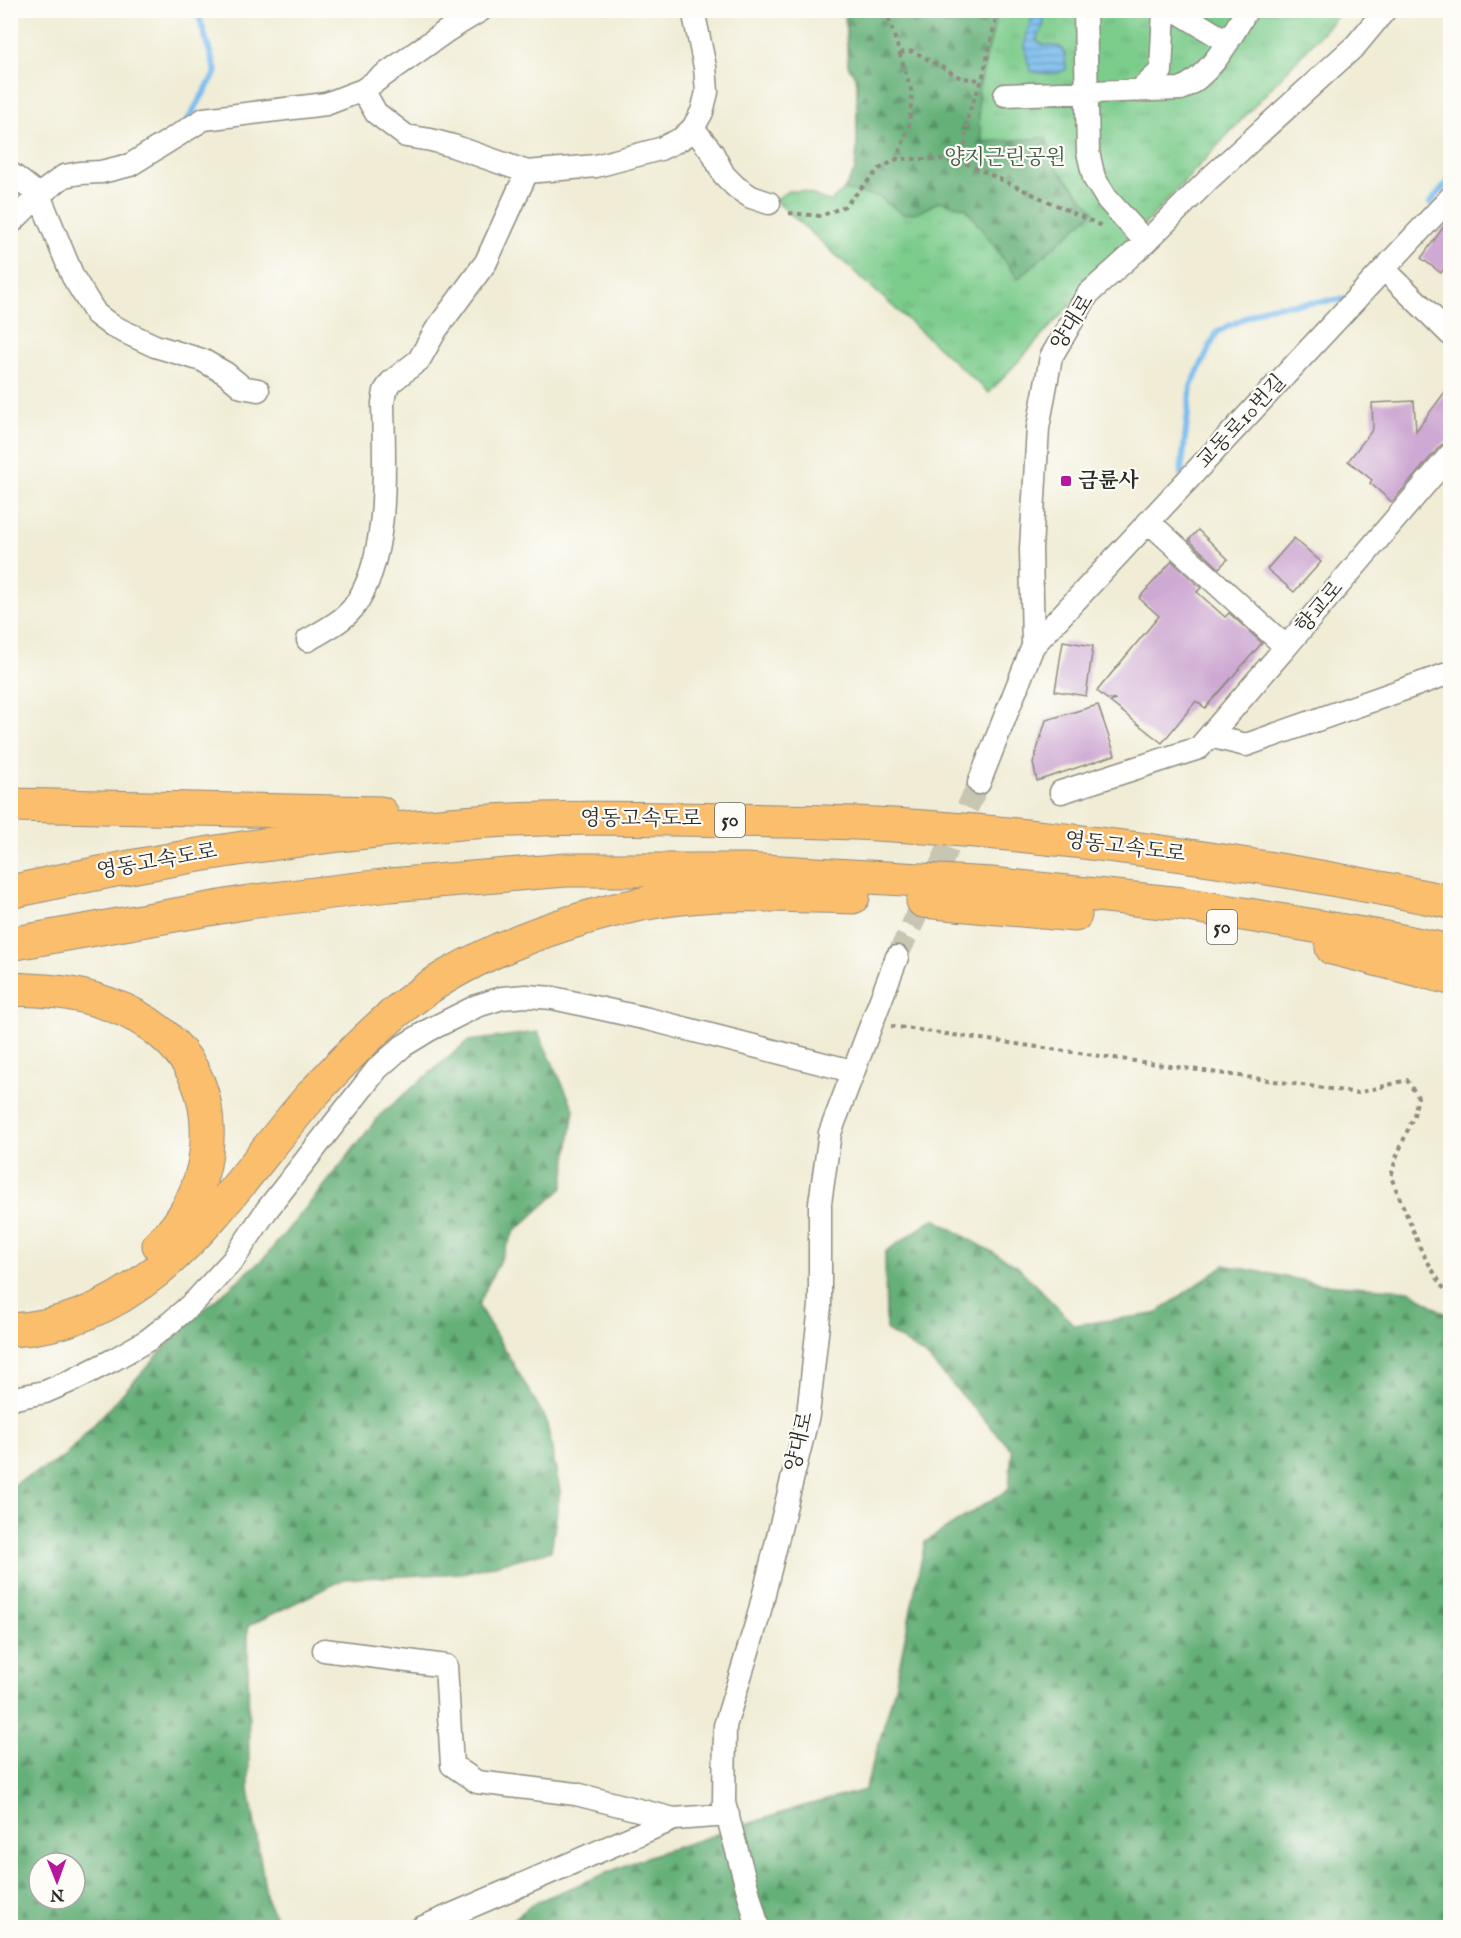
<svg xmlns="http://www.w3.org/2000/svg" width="1461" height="1938" viewBox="0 0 1461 1938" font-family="'IM FELL English','Noto Serif KR',serif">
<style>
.grass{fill:url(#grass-tufts);stroke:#547c5c;stroke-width:1.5}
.forest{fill:url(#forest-firs);stroke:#486e52;stroke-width:1.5;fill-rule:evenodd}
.water{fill:url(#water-rules);stroke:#52738c;stroke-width:1.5}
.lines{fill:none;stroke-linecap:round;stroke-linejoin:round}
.stream{stroke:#79bbee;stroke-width:6}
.building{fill:#cea9d3}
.minor-tunnel{stroke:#c9c5b3;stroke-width:22;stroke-dasharray:22 11;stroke-linecap:butt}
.minor-casing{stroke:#8e8c80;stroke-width:25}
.highway-casing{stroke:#8e8c80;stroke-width:35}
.path{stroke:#8e8c80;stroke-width:4;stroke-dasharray:4.5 4.5;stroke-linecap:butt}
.minor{stroke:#fff;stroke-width:22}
.highway{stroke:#fabe6d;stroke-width:33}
.poi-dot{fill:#b5179e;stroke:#fdfcf7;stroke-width:2}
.labels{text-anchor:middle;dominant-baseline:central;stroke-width:4.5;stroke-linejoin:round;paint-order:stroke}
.shield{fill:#fdfcf7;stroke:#6a6a68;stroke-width:1.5}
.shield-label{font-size:20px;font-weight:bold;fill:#2b2b2b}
.park-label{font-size:21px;fill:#435b48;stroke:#fdfcf7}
.street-label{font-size:21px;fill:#2b2b2b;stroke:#fdfcf7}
.poi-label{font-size:21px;font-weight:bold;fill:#2b2b2b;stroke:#fdfcf7;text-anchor:start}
</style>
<defs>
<pattern id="grass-tufts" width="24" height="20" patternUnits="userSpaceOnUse" patternTransform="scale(1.5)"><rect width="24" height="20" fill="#7ccc8c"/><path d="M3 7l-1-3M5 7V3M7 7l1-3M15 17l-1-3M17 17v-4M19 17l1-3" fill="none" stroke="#6baf79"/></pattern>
<pattern id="forest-firs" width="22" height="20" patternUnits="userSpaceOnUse" patternTransform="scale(1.5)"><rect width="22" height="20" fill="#65b078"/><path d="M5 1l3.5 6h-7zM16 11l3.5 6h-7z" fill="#538f63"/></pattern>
<pattern id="water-rules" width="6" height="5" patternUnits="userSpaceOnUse" patternTransform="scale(1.5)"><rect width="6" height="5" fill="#79bbee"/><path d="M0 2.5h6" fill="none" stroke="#6398c1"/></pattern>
</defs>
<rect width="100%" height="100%" fill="#fdfcf7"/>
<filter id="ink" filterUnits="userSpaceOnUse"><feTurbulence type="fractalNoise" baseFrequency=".0167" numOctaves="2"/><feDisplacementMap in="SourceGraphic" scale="12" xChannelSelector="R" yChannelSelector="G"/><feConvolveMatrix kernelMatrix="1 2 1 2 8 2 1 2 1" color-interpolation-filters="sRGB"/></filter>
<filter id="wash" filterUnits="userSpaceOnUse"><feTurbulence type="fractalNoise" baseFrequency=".008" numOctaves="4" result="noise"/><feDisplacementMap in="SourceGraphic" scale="24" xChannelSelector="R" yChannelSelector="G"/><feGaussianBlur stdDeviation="1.35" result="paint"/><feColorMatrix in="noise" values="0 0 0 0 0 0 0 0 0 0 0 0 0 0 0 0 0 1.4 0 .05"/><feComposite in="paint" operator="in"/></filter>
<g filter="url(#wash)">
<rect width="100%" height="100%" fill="#f0ecd5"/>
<path class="grass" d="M 845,11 L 1342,11 L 989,393 L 775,200 L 788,191 L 803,191 L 830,202 L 844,190 L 855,170 L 857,150 L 857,80 L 848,65 Z"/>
<path class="forest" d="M 845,11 L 998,11 L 978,91 L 979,125 L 983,142 L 1046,138 L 1057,168 L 1094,211 L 1018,279 L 966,208 L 939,201 L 920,212 L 903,214 L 879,197 L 844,190 L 855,170 L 857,150 L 857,80 L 848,65 Z
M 538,1032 L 574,1109 L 563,1188 L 514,1232 L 478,1305 L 546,1419 L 560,1491 L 551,1551 L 462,1573 L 344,1579 L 248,1626 L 249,1788 L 267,1901 L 281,1927 L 11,1927 L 11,1486 L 63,1458 L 183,1328 L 265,1257 L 329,1180 L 380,1115 L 468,1041 ZM 39,1863 L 75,1863 L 75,1899 L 39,1899 Z
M 934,1219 L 1017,1266 L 1074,1325 L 1155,1314 L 1224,1265 L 1322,1284 L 1409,1290 L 1450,1317 L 1450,1927 L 503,1928 L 534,1903 L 643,1858 L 800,1807 L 865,1790 L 894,1691 L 925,1542 L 1009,1489 L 1012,1450 L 926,1356 L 886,1330 L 885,1252 Z"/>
<path class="water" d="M 1028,11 L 1043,11 C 1047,22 1041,30 1036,40 L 1043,45 L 1060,47 L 1065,55 L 1066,69 C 1056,76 1042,74 1031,71 C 1023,50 1023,39 1032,19 Z"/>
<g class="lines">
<path class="stream" d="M 188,120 L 216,72 L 197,10
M 1430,203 L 1450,180
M 1181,474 L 1191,386 L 1217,332 L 1267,307 L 1346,299"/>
</g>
<g id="blocks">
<path class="building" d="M 1450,218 L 1450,259 L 1441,273 L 1421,258 Z
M 1450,385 L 1450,440 L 1440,446 L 1392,502 L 1370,483 L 1372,480 L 1348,461 L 1373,429 L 1372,403 L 1414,401 L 1416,431 Z
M 1198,530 L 1228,559 L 1219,568 L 1189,540 Z
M 1294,538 L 1321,562 L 1294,592 L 1267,569 Z
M 1172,561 L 1201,588 L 1197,592 L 1225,617 L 1229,613 L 1262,643 L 1205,708 L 1196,701 L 1162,743 L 1110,702 L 1116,700 L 1107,699 L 1097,691 L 1159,616 L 1139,598 Z
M 1063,641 L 1093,646 L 1086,696 L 1055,691 Z
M 1098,705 L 1115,755 L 1037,781 L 1033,763 L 1046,720 Z"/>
</g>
</g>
<g filter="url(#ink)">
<use href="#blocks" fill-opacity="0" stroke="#8e8c80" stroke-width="1.5"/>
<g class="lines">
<path class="minor-tunnel" d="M 897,957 L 979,783"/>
<defs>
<path id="minor" d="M 1085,10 L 1088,152 L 1094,178 L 1107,199 L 1146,242
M 1175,10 L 1228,42
M 363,90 L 376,113 L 406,136 L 431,140 L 453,146 L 527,172 L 596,166 L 660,149 L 681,139 L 693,128 L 702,112 L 707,92 L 705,67 L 693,10
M 1139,91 L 1161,71 L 1164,10
M 1005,95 L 1181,89 C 1213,74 1229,39 1247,10
M 693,128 L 712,152 L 724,175 L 736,187 L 751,197 L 769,203
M 10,173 L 39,195 L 73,277 L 96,314 L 112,326 L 155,346 L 202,360 L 225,373 L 242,387 L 258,390
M 10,224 L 39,195 L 64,176 L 80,173 L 101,172 L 130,165 L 204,119 L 326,104 L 363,90 L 448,30 L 481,10
M 1384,269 L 1450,334
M 1149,522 L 1286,647 L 1450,455
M 308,640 C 323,631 342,622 353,608 C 391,557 384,463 383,403 L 385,391 L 391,382 L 419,360 L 436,330 L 486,262 L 527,172
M 1033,646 L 1450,198
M 1210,736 L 1246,745 L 1450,673
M 979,783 L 1033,646 L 1031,549 L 1038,428 L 1051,357 L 1088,294 L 1146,242 L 1210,178 L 1356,45 L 1385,10
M 1061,792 L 1199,748 L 1286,647
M 10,1399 L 45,1392 L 73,1380 L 113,1360 L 148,1340 L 170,1323 L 196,1300 L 233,1260 L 266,1211 L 377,1069 L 403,1046 L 429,1030 L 477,1006 L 502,998 L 526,996 L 553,998 L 648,1019 L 852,1071
M 324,1650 L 446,1666 L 452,1765 L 477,1782 L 576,1794 L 674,1819
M 421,1928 L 674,1819 L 728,1815
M 758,1928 L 724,1803 L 725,1726 L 758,1618 L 808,1415 L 820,1306 L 820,1203 L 830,1133 L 897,957"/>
<path id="highway" d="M 10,805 L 381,813
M 10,892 C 155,859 302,836 450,824 C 542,816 635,818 727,820 C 797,821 868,822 938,828 C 1110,841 1281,867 1450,902
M 923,901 L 1075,915
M 10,944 L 249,902 L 390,885 L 566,870 L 746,870 L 991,884 L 1182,904 L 1381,937 L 1450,951
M 1332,948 L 1450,978
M 10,989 C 29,990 47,990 66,993 C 152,1008 217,1059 206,1153 C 202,1186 185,1223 159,1245
M 10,1330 C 156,1323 226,1193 312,1095 C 350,1053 397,1005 447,976 C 517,935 621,901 703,896 C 753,893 804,896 853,897"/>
</defs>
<use href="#minor" class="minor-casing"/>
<use href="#highway" class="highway-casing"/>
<path class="path" d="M 886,10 L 912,93 L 909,126 L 897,159
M 900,53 L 913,51 L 961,78 L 982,80
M 967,164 L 965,144 L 968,115 L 982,80 L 998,10
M 789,213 L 821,216 L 845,206 L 879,169 L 897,159 L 940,159 L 967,164 L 1104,227
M 891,1026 L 1358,1093 L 1407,1080 L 1418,1097 L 1414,1115 L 1396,1158 L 1391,1177 L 1422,1252 L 1442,1286 L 1450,1296"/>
<use href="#minor" class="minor"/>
<use href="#highway" class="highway"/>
</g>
</g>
<rect class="poi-dot" x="1060" y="475" width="12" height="12" rx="3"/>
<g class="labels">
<g class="shield">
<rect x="715" y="803" width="30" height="34" rx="4.5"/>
<rect x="1207" y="910" width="30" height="34" rx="4.5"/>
</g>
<g class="shield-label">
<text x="730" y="820">50</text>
<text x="1222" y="927">50</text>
</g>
<g class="park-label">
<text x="1005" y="158">양지근린공원</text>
</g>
<g class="street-label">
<text transform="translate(1073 323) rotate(-58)">양대로</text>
<text transform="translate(1242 422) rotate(-47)">교동로10번길</text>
<text transform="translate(1320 608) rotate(-50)">향교로</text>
<text x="641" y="819">영동고속도로</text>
<text transform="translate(1125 848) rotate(7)">영동고속도로</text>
<text transform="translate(157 862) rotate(-10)">영동고속도로</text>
<text transform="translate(800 1442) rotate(-77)">양대로</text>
</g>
<g class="poi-label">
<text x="1078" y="481">금륜사</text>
</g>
</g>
<rect width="1461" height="1938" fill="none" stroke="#fdfcf7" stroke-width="36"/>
<g transform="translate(57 1881) rotate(179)"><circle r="28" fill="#fdfcf7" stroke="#a9a8a5" stroke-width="1.5"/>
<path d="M0-4.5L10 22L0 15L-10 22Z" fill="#b5179e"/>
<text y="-9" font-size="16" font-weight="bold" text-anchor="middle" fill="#2b2b2b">N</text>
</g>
</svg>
